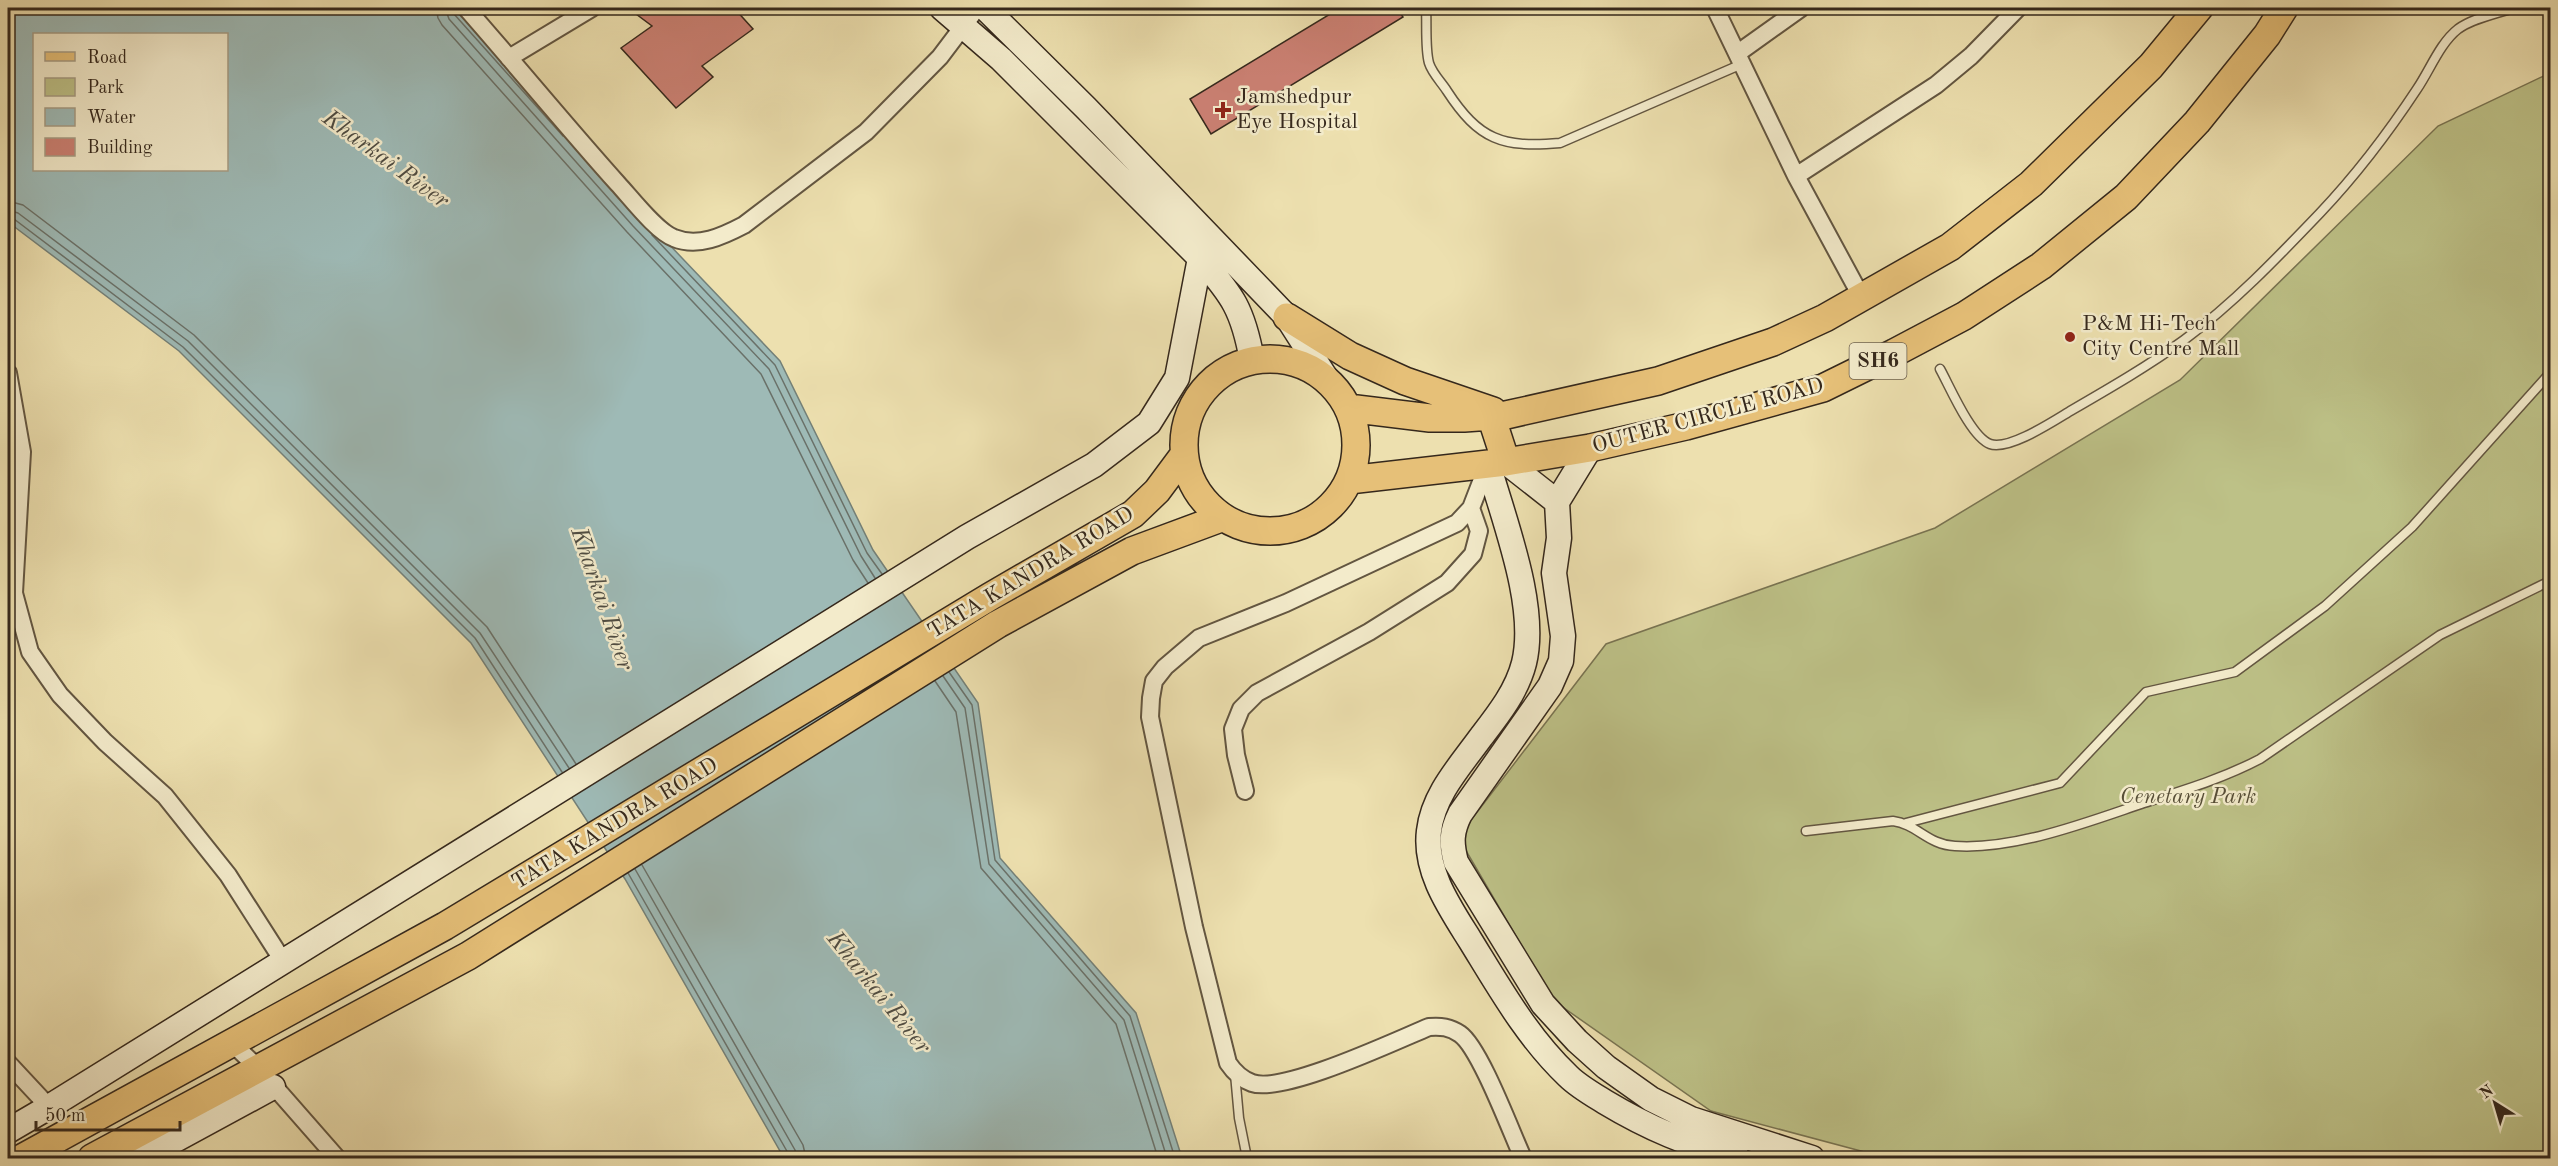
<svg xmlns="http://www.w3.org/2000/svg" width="2558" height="1166" viewBox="0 0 2558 1166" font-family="'Old Standard TT',serif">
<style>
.green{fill:#bdc187;stroke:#797452;stroke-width:1.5}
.water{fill:#9ebab6;stroke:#748078;stroke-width:1.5;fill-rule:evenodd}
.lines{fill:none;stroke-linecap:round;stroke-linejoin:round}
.shore{stroke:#6a7169;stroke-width:1.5}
.building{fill:#cb8073;stroke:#35281c;stroke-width:1.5}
.lane-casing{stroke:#635641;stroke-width:11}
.street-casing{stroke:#635641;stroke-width:20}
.secondary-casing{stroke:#35281c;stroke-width:27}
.primary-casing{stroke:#35281c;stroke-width:30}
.lane{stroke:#f3ebcb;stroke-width:8}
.street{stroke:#f3ebcb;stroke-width:16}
.secondary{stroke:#f3ebcb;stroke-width:24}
.primary{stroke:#e6c078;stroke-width:27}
.poi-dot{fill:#8f2418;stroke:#f3ebcb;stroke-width:2}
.labels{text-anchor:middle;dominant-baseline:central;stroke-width:5;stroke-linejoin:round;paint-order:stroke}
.shield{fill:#f3ebcb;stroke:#6e6250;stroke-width:1.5}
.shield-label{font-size:21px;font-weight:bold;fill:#35281c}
.poi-label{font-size:22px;fill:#35281c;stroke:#f3ebcb;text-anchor:start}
.street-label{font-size:22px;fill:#35281c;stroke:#f3ebcb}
.park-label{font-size:22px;font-style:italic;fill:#574e37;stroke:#f3ebcb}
.water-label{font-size:24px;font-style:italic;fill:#4f4c42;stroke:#f3ebcb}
</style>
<rect width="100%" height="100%" fill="#ede0af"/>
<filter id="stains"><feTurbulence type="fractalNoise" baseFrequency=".00333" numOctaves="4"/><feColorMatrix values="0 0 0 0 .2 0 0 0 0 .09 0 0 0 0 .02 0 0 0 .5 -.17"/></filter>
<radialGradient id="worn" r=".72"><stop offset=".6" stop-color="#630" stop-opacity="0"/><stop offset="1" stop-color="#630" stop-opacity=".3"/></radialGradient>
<path class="green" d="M 2550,73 L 2550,1158 L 1887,1158 L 1711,1111 L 1554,1001 L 1458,837 L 1606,644 L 1935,528 L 2180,380 L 2438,126 Z"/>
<path class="water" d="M 8,8 L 457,8 L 643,217 L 780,361 L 873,550 L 978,703 L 1000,858 L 1136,1013 L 1182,1158 L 784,1158 L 625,879 L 471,643 L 179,351 L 8,222 ZM 34,34 L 226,34 L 226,170 L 34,170 Z"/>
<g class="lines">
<path class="shore" d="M 436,8 L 438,18 L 442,25 L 627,232 L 761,374 L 853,560 L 868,583
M 445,8 L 449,19 L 633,226 L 769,369 L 861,556 L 875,578
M 453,8 L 454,14 L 563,136
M 8,201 L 23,205 L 194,335 L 487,627 L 576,764
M 8,210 L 18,213 L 188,341 L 480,633 L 569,768
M 8,217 L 14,219 L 183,347 L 475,638 L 562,772
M 652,235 L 775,365 L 867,553 L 882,574
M 949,672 L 972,705 L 995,860 L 1130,1016 L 1175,1158
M 943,676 L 965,708 L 989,864 L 1124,1020 L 1167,1158
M 935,681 L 956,712 L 981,868 L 1116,1024 L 1158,1158
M 642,865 L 803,1145 L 806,1158
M 635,869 L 795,1150 L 797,1158
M 628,873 L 788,1153 L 789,1158"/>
</g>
<path class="building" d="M 628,8 L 734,8 L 753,29 L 702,66 L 713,77 L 676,108 L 621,48 L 652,26 Z
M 1340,8 L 1397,8 L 1403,17 L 1211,134 L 1190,99 Z"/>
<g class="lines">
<defs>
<path id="lane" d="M 1426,8 C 1427,23 1425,49 1429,63 C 1432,73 1442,83 1447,91 C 1479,140 1502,148 1560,143 L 1742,64
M 1940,369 C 1950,387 1971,437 1990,444 C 2009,451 2055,420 2072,410 C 2110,388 2148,366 2184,340 C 2233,304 2277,258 2320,213 C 2356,175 2388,133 2417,89 C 2430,70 2440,43 2458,29 C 2473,18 2496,14 2513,8
M 1906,823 L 2060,783 L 2146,692 L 2235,672 L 2325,606 L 2412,527 L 2550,373
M 1806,831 L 1893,821 C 1917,824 1928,845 1955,846 C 2014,850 2085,823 2141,804 C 2181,791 2222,779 2260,759 L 2440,635 L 2550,581
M 1235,1074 L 1239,1118 L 1247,1158"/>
<path id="street" d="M 466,8 C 517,66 566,126 618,184 C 631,198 657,232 674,238 C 698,248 723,236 744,225 L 866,132 L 940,57 L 977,8
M 1715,8 L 1796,176 L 1862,298
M 1738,53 L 1801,8
M 509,58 L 592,8
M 1796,176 L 1936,85 L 1971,56 L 2018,8
M 8,373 L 22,452 L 14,593 L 30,652 L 60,695 L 105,742 L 165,796 L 228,875 L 283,961
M 1488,464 L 1471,508 L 1457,523 L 1286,603 L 1199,638 L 1165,667 L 1154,681 L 1151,698 L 1150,717 L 1194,927 L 1228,1063 C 1234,1072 1241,1079 1252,1083 C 1283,1094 1395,1041 1429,1027 C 1441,1026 1450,1027 1460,1034 C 1480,1048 1511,1132 1523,1158
M 1245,791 L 1236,755 L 1233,729 L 1241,709 L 1257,693 L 1369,632 L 1447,583 L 1473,554 L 1479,531 L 1471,508
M 232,1043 L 259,1069 L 337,1158
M 8,1063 L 49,1107"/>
<path id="secondary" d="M 942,8 L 1001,59 L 1200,258 C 1233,296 1243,310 1252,360
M 985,8 L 1086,108 L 1287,317 L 1326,378
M 1590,448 L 1557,502 L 1559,538 L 1554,573 L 1563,636 L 1561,661 L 1550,686 L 1460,814 C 1451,832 1451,843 1456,862 L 1543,1004 L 1577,1041 L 1606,1067 L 1651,1099 L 1691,1119 L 1812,1158
M 1506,462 L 1557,502
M 1488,464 C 1504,521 1538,606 1524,663 C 1517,691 1498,715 1481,737 C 1460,766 1433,795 1429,831 C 1424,871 1450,908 1470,940 C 1499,987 1527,1037 1568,1076 C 1578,1086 1592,1094 1605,1102 C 1650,1129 1687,1144 1738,1158
M 8,1131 L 49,1107 L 967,537 L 1094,465 L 1149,423 L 1177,378 L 1200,258
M 142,1158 L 273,1087"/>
<path id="primary" d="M 1287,317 L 1350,356 L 1405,381 L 1493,411
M1184 445a86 86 0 1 1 172 0a86 86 0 1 1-172 0Z
M 1348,408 L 1430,418 L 1464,418 L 1506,415 L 1658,381 L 1773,342 L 1825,318 L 1950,247 L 2031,184 L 2151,66 L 2199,8
M 1491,416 L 1506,462
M 1349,480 L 1506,462 L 1590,448 L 1686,426 L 1823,388 L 1894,353 L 1964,316 L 2041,266 L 2126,197 L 2197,122 L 2267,35 L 2284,8
M 22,1158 L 445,926 L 991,596 L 1133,514 L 1157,491 L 1183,456
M 92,1158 L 468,956 L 998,624 L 1132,551 L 1221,518"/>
</defs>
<use href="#lane" class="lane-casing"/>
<use href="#street" class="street-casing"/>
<use href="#secondary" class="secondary-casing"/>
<use href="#primary" class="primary-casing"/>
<use href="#lane" class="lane"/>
<use href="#street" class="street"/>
<use href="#secondary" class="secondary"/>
<use href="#primary" class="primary"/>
</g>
<g class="poi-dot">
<path d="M1220 101h6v6h6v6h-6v6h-6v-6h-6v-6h6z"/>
<circle cx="2070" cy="337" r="6"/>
</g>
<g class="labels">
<rect class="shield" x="1849.5" y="343" width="57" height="36" rx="4.5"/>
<g class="shield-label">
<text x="1878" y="361">SH6</text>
</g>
<g class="poi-label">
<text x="1236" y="97">Jamshedpur<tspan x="1236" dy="25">Eye Hospital</tspan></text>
<text x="2082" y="324">P&amp;M Hi-Tech<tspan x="2082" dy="25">City Centre Mall</tspan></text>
</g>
<g class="street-label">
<text transform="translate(1708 416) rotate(-15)">OUTER CIRCLE ROAD</text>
<text transform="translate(1031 573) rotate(-31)">TATA KANDRA ROAD</text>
<text transform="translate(615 824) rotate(-31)">TATA KANDRA ROAD</text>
</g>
<g class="park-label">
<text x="2188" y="797">Cenetary Park</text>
</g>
<g class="water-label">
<text transform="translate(385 160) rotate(36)">Kharkai River</text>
<text transform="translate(601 599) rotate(71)">Kharkai River</text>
<text transform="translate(878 993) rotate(51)">Kharkai River</text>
</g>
</g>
<rect width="2558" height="1166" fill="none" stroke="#ede0af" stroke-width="30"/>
<rect x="9" y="9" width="2540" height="1148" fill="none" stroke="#35281c" stroke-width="3"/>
<rect x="15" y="15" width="2528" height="1136" fill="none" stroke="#35281c" stroke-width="1.5"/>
<rect x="33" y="33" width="195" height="138" fill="#f3ebcb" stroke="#a79d85" stroke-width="1.5"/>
<rect x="45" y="52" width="30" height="9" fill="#e6c078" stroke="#a79d85" stroke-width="1.5"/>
<text x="87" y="63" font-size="18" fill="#35281c">Road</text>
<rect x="45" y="78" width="30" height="18" fill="#bdc187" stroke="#a79d85" stroke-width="1.5"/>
<text x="87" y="93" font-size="18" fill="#35281c">Park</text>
<rect x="45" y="108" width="30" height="18" fill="#9ebab6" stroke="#a79d85" stroke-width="1.5"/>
<text x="87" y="123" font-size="18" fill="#35281c">Water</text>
<rect x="45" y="138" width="30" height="18" fill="#cb8073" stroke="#a79d85" stroke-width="1.5"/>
<text x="87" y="153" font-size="18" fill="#35281c">Building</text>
<g transform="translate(2495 1103) rotate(323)" stroke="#f3ebcb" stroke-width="4.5" paint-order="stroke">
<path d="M0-4.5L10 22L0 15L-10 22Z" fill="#35281c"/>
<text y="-9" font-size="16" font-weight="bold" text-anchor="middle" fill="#35281c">N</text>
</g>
<path d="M36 1121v9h144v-9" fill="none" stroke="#35281c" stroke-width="3"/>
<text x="45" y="1121" font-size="18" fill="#35281c" stroke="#f3ebcb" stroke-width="4.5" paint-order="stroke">50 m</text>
<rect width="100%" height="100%" filter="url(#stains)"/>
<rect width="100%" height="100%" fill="url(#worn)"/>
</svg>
